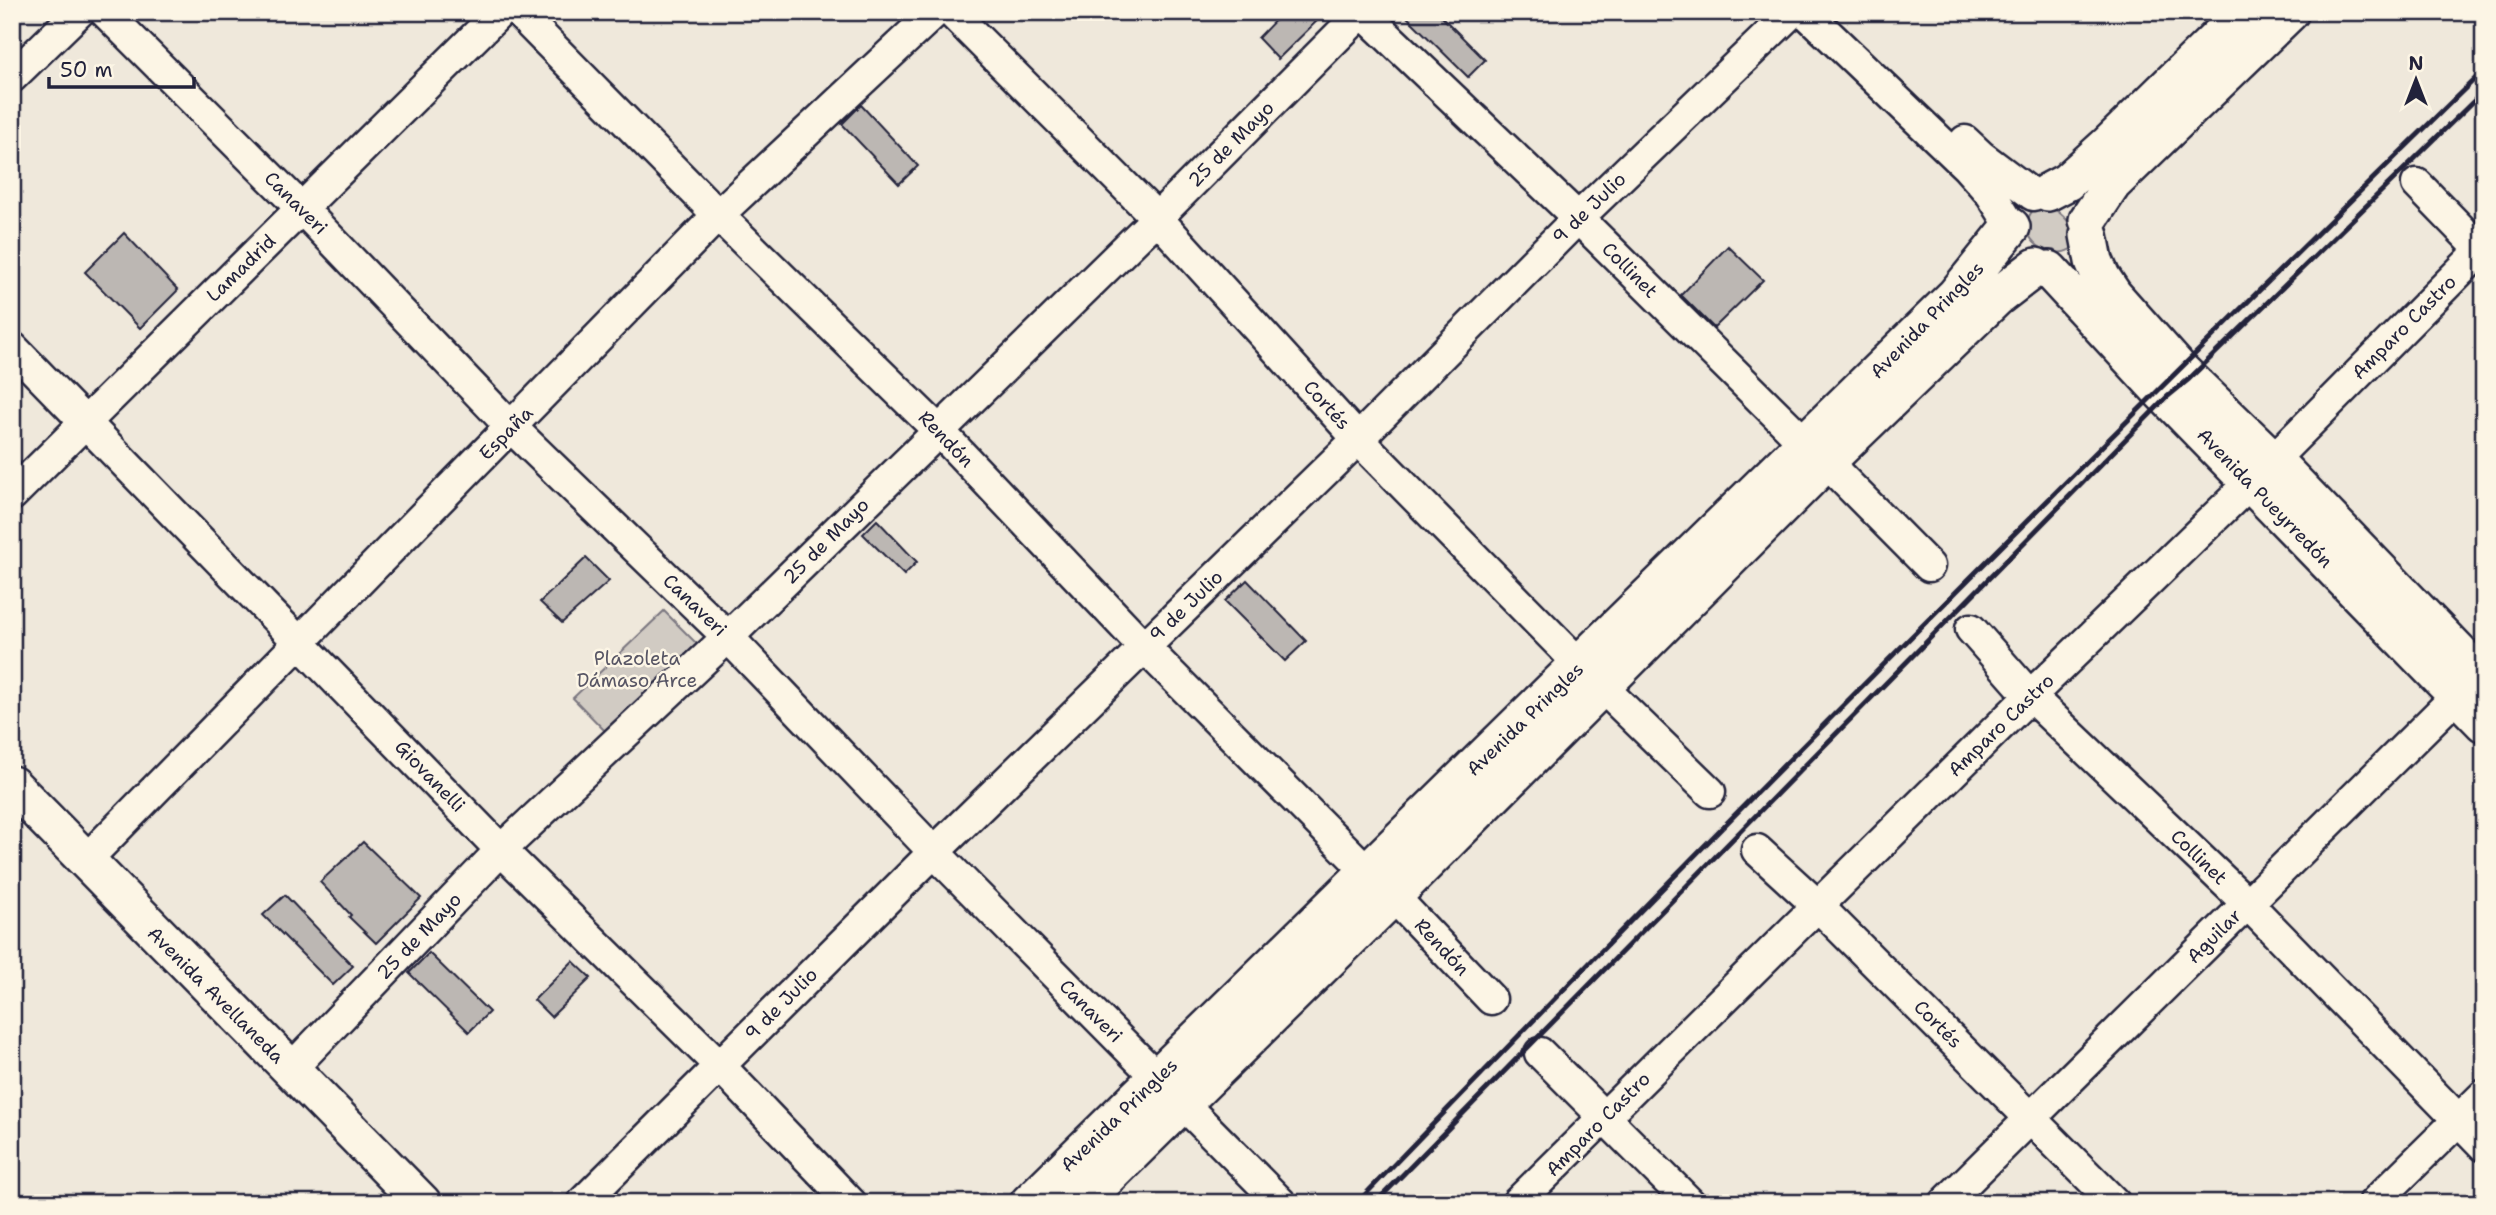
<svg xmlns="http://www.w3.org/2000/svg" width="2496" height="1215" viewBox="0 0 2496 1215" font-family="'Shantell Sans',sans-serif">
<style>
.green{fill:#d1cbc3;stroke:#7a767f;stroke-width:2}
.building{fill:#bcb7b3;stroke:#22223b;stroke-width:2}
.lines{fill:none;stroke-linecap:round;stroke-linejoin:round}
.minor-casing{stroke:#22223b;stroke-width:35}
.major-casing{stroke:#22223b;stroke-width:42}
.minor{stroke:#fcf5e5;stroke-width:30}
.major{stroke:#fcf5e5;stroke-width:37}
.rail{stroke:#22223b;stroke-width:5}
.labels{text-anchor:middle;dominant-baseline:central;stroke-width:5;stroke-linejoin:round;paint-order:stroke}
.street-label{font-size:19px;fill:#22223b;stroke:#fcf5e5}
.park-label{font-size:19px;fill:#575564;stroke:#fcf5e5}
</style>
<rect width="100%" height="100%" fill="#efe8db"/>
<filter id="ink" filterUnits="userSpaceOnUse"><feTurbulence type="fractalNoise" baseFrequency=".0143" numOctaves="2"/><feDisplacementMap in="SourceGraphic" scale="14" xChannelSelector="R" yChannelSelector="G"/><feConvolveMatrix kernelMatrix="1 2 1 2 8 2 1 2 1" color-interpolation-filters="sRGB"/></filter>
<g filter="url(#ink)">
<path class="green" d="M 2036,207 C 2041,208 2049,207 2054,209 C 2069,217 2078,234 2071,249 C 2044,264 2011,230 2036,207 Z
M 664,611 L 697,644 L 606,732 L 573,698 Z"/>
<path class="building" d="M 1283,12 L 1326,12 L 1278,59 L 1258,38 Z
M 1402,12 L 1437,12 L 1485,60 L 1468,77 Z
M 861,105 L 918,166 L 899,184 L 842,124 Z
M 124,233 L 178,290 L 140,328 L 85,272 Z
M 1728,246 L 1763,280 L 1714,328 L 1681,295 Z
M 877,520 L 917,562 L 904,575 L 863,534 Z
M 586,558 L 609,581 L 562,623 L 540,602 Z
M 1247,580 L 1306,641 L 1285,661 L 1225,601 Z
M 363,842 L 421,898 L 376,943 L 349,917 L 351,915 L 320,882 Z
M 285,895 L 353,966 L 333,985 L 263,915 Z
M 429,953 L 489,1012 L 469,1032 L 409,973 Z
M 573,961 L 591,978 L 551,1017 L 534,1000 Z"/>
<g class="lines">
<defs>
<path id="minor" d="M 105,12 L 302,209 L 511,427 L 728,637 L 934,852 L 1281,1203
M 518,12 L 718,215 L 938,430 L 1144,647 L 1368,872
M 951,12 L 1157,218 L 1358,439 L 1601,686 L 1710,792
M 1362,12 L 1578,218 L 1805,443
M 1805,12 L 1967,167 L 1991,194 L 2011,226
M 12,77 L 79,12
M 1965,141 L 1981,156 L 2033,195
M 2417,184 L 2484,253
M 12,347 L 501,850 L 719,1065 L 851,1203
M 1826,462 L 1929,566
M 12,495 L 500,12
M 1971,629 L 2030,696 L 2247,903 L 2484,1146
M 1757,850 L 1817,905 L 2115,1203
M 85,861 L 718,215 L 935,12
M 1393,896 L 1491,999
M 1540,1053 L 1690,1203
M 290,1070 L 501,850 L 728,637 L 1157,218 L 1362,12
M 582,1203 L 934,852 L 1358,439 L 1578,218 L 1792,12
M 1517,1203 L 2030,696 L 2250,483 L 2484,247
M 1945,1203 L 2474,679
M 2374,1203 L 2484,1095"/>
<path id="major" d="M 2048,192 L 2067,182 L 2109,144 L 2244,12
M 2088,220 L 2112,184 L 2290,12
M 2089,235 L 2094,261 L 2101,277 L 2113,295 L 2178,368 L 2272,459 L 2484,679
M 2049,270 L 2158,388 L 2484,723
M 12,785 L 422,1203
M 1029,1203 L 1956,295 L 2011,227
M 1081,1203 L 1393,896 L 1826,462 L 1997,297 L 2036,267"/>
</defs>
<use href="#minor" class="minor-casing"/>
<use href="#major" class="major-casing"/>
<use href="#minor" class="minor"/>
<use href="#major" class="major"/>
<path class="rail" d="M 1357,1203 C 1726,819 2103,442 2484,70
M 1375,1203 L 2167,397 L 2189,379 L 2484,91"/>
</g>
</g>
<g class="labels">
<g class="street-label">
<text transform="translate(1231 144) rotate(-45)">25 de Mayo</text>
<text transform="translate(296 203) rotate(45)">Canaveri</text>
<text transform="translate(1589 208) rotate(-44)">9 de Julio</text>
<text transform="translate(241 268) rotate(-44)">Lamadrid</text>
<text transform="translate(1630 270) rotate(45)">Collinet</text>
<text transform="translate(1927 320) rotate(-46)">Avenida Pringles</text>
<text transform="translate(2404 327) rotate(-45)">Amparo Castro</text>
<text transform="translate(1327 405) rotate(48)">Cortés</text>
<text transform="translate(506 433) rotate(-45)">España</text>
<text transform="translate(946 439) rotate(46)">Rendón</text>
<text transform="translate(2265 498) rotate(46)">Avenida Pueyrredón</text>
<text transform="translate(826 541) rotate(-45)">25 de Mayo</text>
<text transform="translate(695 605) rotate(44)">Canaveri</text>
<text transform="translate(1186 606) rotate(-44)">9 de Julio</text>
<text transform="translate(1525 719) rotate(-44)">Avenida Pringles</text>
<text transform="translate(2001 725) rotate(-44)">Amparo Castro</text>
<text transform="translate(430 776) rotate(46)">Giovanelli</text>
<text transform="translate(2199 857) rotate(44)">Collinet</text>
<text transform="translate(419 936) rotate(-46)">25 de Mayo</text>
<text transform="translate(2214 936) rotate(-45)">Aguilar</text>
<text transform="translate(1442 947) rotate(47)">Rendón</text>
<text transform="translate(216 995) rotate(45)">Avenida Avellaneda</text>
<text transform="translate(781 1004) rotate(-45)">9 de Julio</text>
<text transform="translate(1091 1011) rotate(45)">Canaveri</text>
<text transform="translate(1938 1024) rotate(45)">Cortés</text>
<text transform="translate(1119 1115) rotate(-44)">Avenida Pringles</text>
<text transform="translate(1598 1124) rotate(-45)">Amparo Castro</text>
</g>
<g class="park-label">
<text x="637" y="658">Plazoleta<tspan x="637" dy="22">Dámaso Arce</tspan></text>
</g>
</g>
<rect width="2496" height="1215" fill="none" stroke="#fcf5e5" stroke-width="42"/>
<rect x="21" y="21" width="2454" height="1173" fill="none" stroke="#22223b" stroke-width="2.5" filter="url(#ink)"/>
<g transform="translate(2416 80)" stroke="#fcf5e5" stroke-width="5" paint-order="stroke">
<path d="M0-5L12 26L0 18L-12 26Z" fill="#22223b"/>
<text y="-10" font-size="19" font-weight="bold" text-anchor="middle" fill="#22223b">N</text>
</g>
<path d="M49 77v10h145v-10" fill="none" stroke="#22223b" stroke-width="3.5"/>
<text x="60" y="77" font-size="21" fill="#22223b" stroke="#fcf5e5" stroke-width="5" paint-order="stroke">50 m</text>
</svg>
